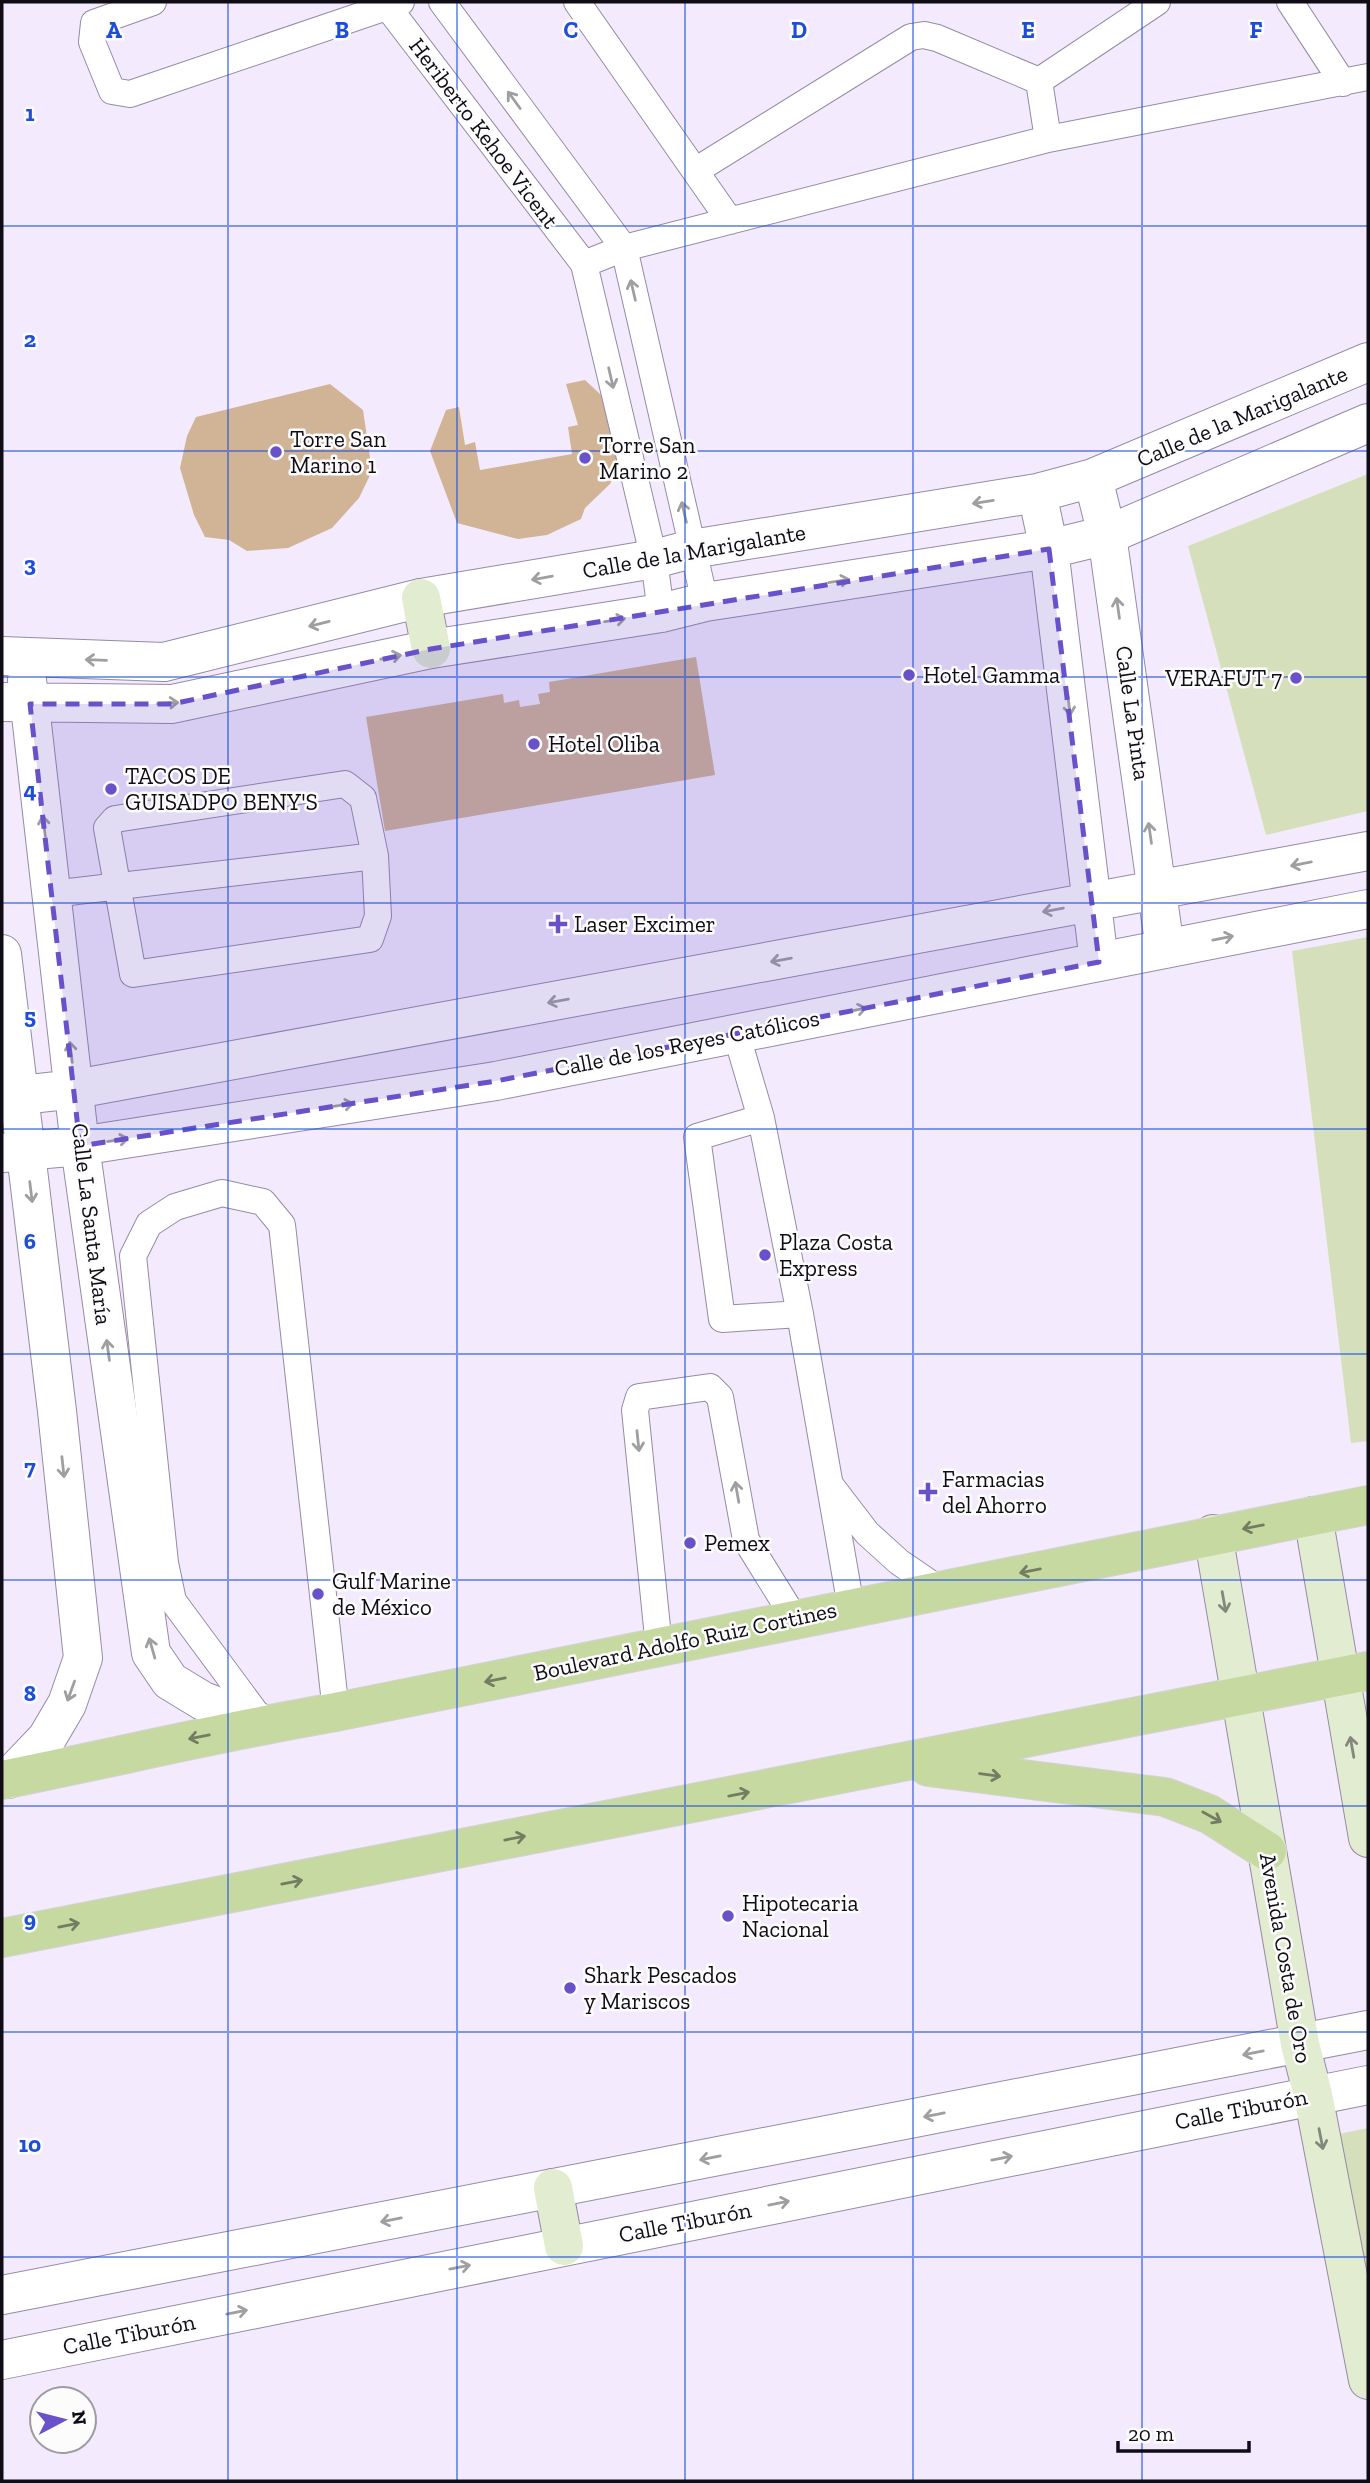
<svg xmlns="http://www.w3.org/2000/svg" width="1370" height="2483" viewBox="0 0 1370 2483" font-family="'Zilla Slab',serif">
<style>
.green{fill:#d6dfbb}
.building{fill:#d1b495}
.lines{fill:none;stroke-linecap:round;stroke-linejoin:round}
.lane-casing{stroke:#968aa4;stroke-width:28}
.street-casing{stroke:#968aa4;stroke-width:40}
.secondary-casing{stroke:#968aa4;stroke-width:40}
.primary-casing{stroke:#d4d3d5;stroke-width:40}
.lane{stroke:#fff;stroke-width:26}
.street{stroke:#fff;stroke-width:38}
.secondary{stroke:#e2ecd0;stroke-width:38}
.primary{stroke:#c6d9a1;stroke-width:38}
.oneway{stroke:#9f9ea1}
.oneway2{stroke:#747d62}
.oneway3{stroke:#84877c}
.marked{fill:#6951ca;fill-opacity:0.2;stroke:#6951ca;stroke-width:5;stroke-dasharray:14 9;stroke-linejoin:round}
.grid{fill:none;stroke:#1d4ed8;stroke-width:2;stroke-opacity:0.55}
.poi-dot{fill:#6951ca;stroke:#fcfcfc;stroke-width:2.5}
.labels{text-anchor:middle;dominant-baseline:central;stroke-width:5;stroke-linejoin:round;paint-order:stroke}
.street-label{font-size:23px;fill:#100c15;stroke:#fcfcfc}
.poi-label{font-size:23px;fill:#100c15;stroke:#fcfcfc;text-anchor:start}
.grid-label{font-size:23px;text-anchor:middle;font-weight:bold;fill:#1d4ed8;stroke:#fcfcfc;stroke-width:5;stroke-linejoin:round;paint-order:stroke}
</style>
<rect width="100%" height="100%" fill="#f3ebfd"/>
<path class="green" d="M 1368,474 L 1368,811 L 1266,835 L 1188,546 Z
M 1368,937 L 1368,1441 L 1351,1443 L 1292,951 Z
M 1368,2128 L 1368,2280 L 1339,2134 Z"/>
<path class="building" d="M 585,380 L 614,407 L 621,462 L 610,484 L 585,508 L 581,519 L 547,535 L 518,539 L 457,523 L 430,451 L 446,410 L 459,407 L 465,445 L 475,442 L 480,470 L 572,454 L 568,427 L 578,425 L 566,384 Z
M 330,384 L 363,410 L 372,471 L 359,498 L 332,528 L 288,548 L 247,551 L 229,540 L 205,537 L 194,515 L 180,468 L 187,436 L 196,417 Z
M 696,657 L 715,775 L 385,831 L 366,717 L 503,694 L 504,703 L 519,700 L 520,707 L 540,704 L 538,694 L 550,692 L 549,682 Z"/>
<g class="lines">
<defs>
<path id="lane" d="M 153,2 L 94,23 L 92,42 L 112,91 L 130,94 L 401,2
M 384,2 L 584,264 L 654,559 L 661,613
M 442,2 L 624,248 L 705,602
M 577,2 L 730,221
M 1290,2 L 1343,83
M 1039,81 L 1048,139
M 695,171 L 911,37 L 924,35 L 937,38 L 1039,81 L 1157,2
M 584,264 L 624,248 L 1048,139 L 1368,77
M 345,784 L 363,798 L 375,856 L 378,916 L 370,939 L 133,974 L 107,828 L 115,819 Z
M 52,894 L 375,856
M 736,1033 L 761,1118 L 800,1314 L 851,1607
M 761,1118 L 697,1137 L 722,1319 L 800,1314
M 831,1486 L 867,1533 L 899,1562 L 940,1590
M 659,1647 L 635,1410 L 639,1397 L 710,1387 L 720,1397 L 746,1540 L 795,1619
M 264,1724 L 173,1601 L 165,1563 L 133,1256 L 149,1224 L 175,1207 L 222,1193 L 263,1202 L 282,1225 L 336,1712"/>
<path id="street" d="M 1093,478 L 1107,535 L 1165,949
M 1037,493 L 1049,549 L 1099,962
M 2,656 L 164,662 L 421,598 L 654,559 L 692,549 L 1037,493 L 1093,478 L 1368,362
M 27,680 L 80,1146 L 151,1653 L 170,1681 L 203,1701 L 264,1724
M 2,702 L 172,704 L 431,649 L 661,613 L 705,602 L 1049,549 L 1107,535 L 1368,423
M 2,954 L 57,1411 L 83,1658 L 67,1704 L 47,1738 L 8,1779
M 2,1097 L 76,1089 L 1368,851
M 2,1153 L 80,1146 L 496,1081 L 1368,909
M 2,2295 L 1368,2030
M 2,2360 L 1368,2085"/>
<path id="secondary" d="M 421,598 L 431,649
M 1313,1516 L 1368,1838
M 1213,1534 L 1300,2044 L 1313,2095 L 1368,2380
M 553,2188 L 564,2246"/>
<path id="primary" d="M 928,1767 L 1165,1797 L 1209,1814 L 1267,1851
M 2,1780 C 113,1758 224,1731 336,1712 L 1368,1505
M 2,1938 L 1368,1671"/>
</defs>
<use href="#lane" class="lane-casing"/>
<use href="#street" class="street-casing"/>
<use href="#secondary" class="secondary-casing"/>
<use href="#primary" class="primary-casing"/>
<use href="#lane" class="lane"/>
<use href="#street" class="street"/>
<use href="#secondary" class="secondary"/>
<use href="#primary" class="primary"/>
</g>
<defs><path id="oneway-shaft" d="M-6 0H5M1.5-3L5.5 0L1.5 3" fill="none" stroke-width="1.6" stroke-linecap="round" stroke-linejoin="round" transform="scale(1.75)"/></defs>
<g class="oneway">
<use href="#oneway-shaft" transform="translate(514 100) rotate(-126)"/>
<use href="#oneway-shaft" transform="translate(633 290) rotate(-103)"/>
<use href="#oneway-shaft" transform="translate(611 378) rotate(77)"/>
<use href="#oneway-shaft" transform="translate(983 502) rotate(171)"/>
<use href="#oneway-shaft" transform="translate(684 512) rotate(-103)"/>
<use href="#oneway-shaft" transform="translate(542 578) rotate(170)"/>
<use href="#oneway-shaft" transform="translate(839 581) rotate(-9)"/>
<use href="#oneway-shaft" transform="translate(1118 608) rotate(-98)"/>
<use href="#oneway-shaft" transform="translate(615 620) rotate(-9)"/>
<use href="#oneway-shaft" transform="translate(319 624) rotate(166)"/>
<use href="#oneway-shaft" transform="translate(391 657) rotate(-12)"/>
<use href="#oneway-shaft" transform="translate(96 660) rotate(-178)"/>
<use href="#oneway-shaft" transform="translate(168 703) rotate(-4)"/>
<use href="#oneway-shaft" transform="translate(1069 705) rotate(83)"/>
<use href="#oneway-shaft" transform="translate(44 826) rotate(-97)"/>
<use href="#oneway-shaft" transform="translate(1150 833) rotate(-98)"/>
<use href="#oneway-shaft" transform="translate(1301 864) rotate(169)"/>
<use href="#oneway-shaft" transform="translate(1053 910) rotate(170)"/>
<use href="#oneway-shaft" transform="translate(1223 938) rotate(-11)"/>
<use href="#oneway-shaft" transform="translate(781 960) rotate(170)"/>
<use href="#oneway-shaft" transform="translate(558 1001) rotate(170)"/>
<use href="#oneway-shaft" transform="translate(856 1010) rotate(-11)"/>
<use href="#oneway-shaft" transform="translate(71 1052) rotate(-97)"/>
<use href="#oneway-shaft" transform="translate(343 1105) rotate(-9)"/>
<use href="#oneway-shaft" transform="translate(118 1140) rotate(-9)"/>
<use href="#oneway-shaft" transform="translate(31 1192) rotate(83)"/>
<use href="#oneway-shaft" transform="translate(108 1350) rotate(-98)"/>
<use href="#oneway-shaft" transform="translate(638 1441) rotate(84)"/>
<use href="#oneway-shaft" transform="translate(63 1467) rotate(84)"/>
<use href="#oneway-shaft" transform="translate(737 1492) rotate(-100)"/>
<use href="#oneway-shaft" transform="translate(152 1648) rotate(-106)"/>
<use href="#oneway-shaft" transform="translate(71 1691) rotate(110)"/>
<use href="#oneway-shaft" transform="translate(1253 2053) rotate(169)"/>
<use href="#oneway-shaft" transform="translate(934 2115) rotate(169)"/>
<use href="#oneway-shaft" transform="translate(710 2158) rotate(169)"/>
<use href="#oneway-shaft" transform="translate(1002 2158) rotate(-11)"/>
<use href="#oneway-shaft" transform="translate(779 2203) rotate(-11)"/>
<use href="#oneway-shaft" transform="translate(391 2220) rotate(169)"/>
<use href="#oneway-shaft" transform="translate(460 2267) rotate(-11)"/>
<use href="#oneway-shaft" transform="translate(237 2312) rotate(-11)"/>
</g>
<g class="oneway2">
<use href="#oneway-shaft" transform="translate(1253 1527) rotate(169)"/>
<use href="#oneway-shaft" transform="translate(1030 1571) rotate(169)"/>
<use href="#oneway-shaft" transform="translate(495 1680) rotate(169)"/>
<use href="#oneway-shaft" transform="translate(199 1737) rotate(169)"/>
<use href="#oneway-shaft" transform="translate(990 1775) rotate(8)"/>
<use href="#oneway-shaft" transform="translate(739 1794) rotate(-11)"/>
<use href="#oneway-shaft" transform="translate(1212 1817) rotate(29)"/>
<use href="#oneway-shaft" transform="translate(515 1838) rotate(-11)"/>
<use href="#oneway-shaft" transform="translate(292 1882) rotate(-11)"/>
<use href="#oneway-shaft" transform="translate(69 1925) rotate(-11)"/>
</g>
<g class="oneway3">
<use href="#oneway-shaft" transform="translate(1224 1602) rotate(80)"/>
<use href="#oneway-shaft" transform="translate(1352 1747) rotate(-100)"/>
<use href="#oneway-shaft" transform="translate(1321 2139) rotate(79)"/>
</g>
<path class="marked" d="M 1049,549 L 1099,962 L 496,1081 L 80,1146 L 30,704 L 172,704 L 431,649 Z"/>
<path class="grid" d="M 228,2 L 228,2481M 457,2 L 457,2481M 685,2 L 685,2481M 913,2 L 913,2481M 1142,2 L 1142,2481M 2,226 L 1368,226M 2,451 L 1368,451M 2,677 L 1368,677M 2,903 L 1368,903M 2,1129 L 1368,1129M 2,1354 L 1368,1354M 2,1580 L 1368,1580M 2,1806 L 1368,1806M 2,2032 L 1368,2032M 2,2257 L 1368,2257"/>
<g class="poi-dot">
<circle cx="276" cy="452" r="7"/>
<circle cx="585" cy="458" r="7"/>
<circle cx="909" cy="675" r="7"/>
<circle cx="1296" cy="678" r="7"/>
<circle cx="534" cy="744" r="7"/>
<circle cx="111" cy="789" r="7"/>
<path d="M554.5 913.5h7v7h7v7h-7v7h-7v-7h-7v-7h7z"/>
<circle cx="765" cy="1255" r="7"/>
<path d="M924.5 1481.5h7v7h7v7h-7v7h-7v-7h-7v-7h7z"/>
<circle cx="690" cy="1543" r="7"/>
<circle cx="318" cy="1594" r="7"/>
<circle cx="728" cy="1916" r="7"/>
<circle cx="570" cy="1988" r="7"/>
</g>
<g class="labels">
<g class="street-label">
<text transform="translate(484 133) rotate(53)">Heriberto Kehoe Vicent</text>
<text transform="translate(1242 416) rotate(-23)">Calle de la Marigalante</text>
<text transform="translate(694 551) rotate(-10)">Calle de la Marigalante</text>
<text transform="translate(1133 713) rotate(82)">Calle La Pinta</text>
<text transform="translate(687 1043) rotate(-11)">Calle de los Reyes Católicos</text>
<text transform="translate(92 1224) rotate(83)">Calle La Santa María</text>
<text transform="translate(685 1641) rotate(-12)">Boulevard Adolfo Ruiz Cortines</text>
<text transform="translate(1286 1958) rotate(80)">Avenida Costa de Oro</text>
<text transform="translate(1241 2109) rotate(-11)">Calle Tiburón</text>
<text transform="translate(685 2222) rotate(-11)">Calle Tiburón</text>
<text transform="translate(129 2334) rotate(-11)">Calle Tiburón</text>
</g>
<g class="poi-label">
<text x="290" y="439">Torre San<tspan x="290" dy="26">Marino 1</tspan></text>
<text x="599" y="445">Torre San<tspan x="599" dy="26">Marino 2</tspan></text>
<text x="923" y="675">Hotel Gamma</text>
<text x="1282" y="678" text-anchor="end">VERAFUT 7</text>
<text x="548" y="744">Hotel Oliba</text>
<text x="125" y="776">TACOS DE<tspan x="125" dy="26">GUISADPO BENY'S</tspan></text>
<text x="574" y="924">Laser Excimer</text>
<text x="779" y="1242">Plaza Costa<tspan x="779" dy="26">Express</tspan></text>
<text x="942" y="1479">Farmacias<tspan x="942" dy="26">del Ahorro</tspan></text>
<text x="704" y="1543">Pemex</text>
<text x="332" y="1581">Gulf Marine<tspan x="332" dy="26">de México</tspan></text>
<text x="742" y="1903">Hipotecaria<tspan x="742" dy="26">Nacional</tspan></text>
<text x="584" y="1975">Shark Pescados<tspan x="584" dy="26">y Mariscos</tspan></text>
</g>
</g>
<g class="grid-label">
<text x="114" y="38">A</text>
<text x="342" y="38">B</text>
<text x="571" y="38">C</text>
<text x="799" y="38">D</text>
<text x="1028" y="38">E</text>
<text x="1256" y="38">F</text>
<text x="30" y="121">1</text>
<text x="30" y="347">2</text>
<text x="30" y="572">3</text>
<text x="30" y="798">4</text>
<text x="30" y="1024">5</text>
<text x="30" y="1249">6</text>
<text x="30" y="1475">7</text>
<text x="30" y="1701">8</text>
<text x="30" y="1927">9</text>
<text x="30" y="2152">10</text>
</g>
<rect width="1370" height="2483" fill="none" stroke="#100c15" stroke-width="7"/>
<g transform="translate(63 2420) rotate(83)"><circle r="33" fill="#fcfcfc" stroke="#9e9ca0" stroke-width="2"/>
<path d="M0-5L12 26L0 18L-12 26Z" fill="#6951ca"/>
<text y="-10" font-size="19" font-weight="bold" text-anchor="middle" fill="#100c15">N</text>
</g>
<path d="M1118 2441v10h131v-10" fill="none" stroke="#100c15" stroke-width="3.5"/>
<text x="1128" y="2441" font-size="21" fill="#100c15" stroke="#fcfcfc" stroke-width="5" paint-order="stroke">20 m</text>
</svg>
